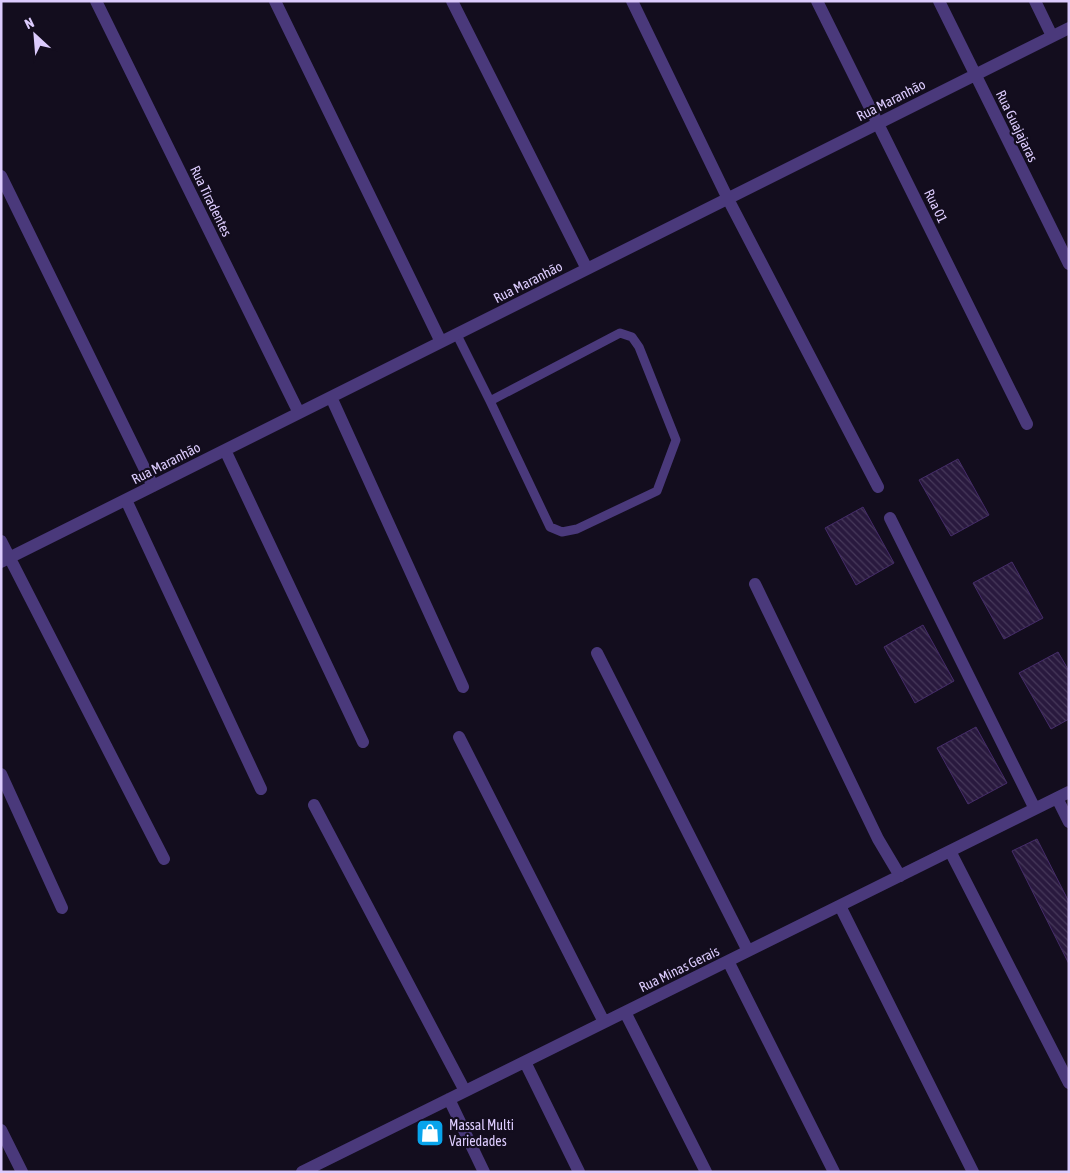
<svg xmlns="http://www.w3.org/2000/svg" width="1070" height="1173" viewBox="0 0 1070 1173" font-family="'Asap Condensed',sans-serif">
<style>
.building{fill:url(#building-back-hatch);stroke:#452c69}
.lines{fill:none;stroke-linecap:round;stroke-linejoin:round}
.service{stroke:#4a397b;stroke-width:9}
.minor{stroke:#4a397b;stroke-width:12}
.tertiary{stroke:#4a397b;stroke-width:12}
.labels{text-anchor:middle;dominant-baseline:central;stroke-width:4.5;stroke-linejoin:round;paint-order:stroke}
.street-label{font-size:14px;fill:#dccbfd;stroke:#130d1e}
.poi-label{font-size:14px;fill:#dccbfd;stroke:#130d1e;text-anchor:start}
</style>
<defs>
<pattern id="building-back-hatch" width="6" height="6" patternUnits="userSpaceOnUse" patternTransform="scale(1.25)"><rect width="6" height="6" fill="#29193e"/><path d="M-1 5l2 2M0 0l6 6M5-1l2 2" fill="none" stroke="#47395b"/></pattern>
</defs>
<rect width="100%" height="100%" fill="#130d1e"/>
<path class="building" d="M 958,459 L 989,515 L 951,536 L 919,480 Z
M 863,507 L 894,563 L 856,585 L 825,528 Z
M 1012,562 L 1043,618 L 1004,639 L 973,583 Z
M 923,625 L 954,681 L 915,703 L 884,647 Z
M 1058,652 L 1069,671 L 1069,719 L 1051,729 L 1019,673 Z
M 976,727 L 1007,783 L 968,804 L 937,748 Z
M 1037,839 L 1069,902 L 1069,964 L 1012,851 Z"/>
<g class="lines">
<path class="service" d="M 457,335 L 490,401 L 550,527 L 562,532 L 577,529 L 657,491 L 676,440 L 639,347 L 632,337 L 620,333 L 490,401"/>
<path class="minor" d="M 96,1 L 299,413
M 275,1 L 441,342
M 452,1 L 587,269
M 632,1 L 728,199 L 878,487
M 817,1 L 1027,424
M 939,1 L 1069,264
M 1035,1 L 1052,36
M 1,176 L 153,486
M 331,397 L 463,687
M 225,450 L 363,742
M 126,500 L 261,789
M 890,518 L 1035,809
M 1,541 L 164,859
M 1,562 L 1069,28
M 755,584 L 878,839 L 900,876
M 597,653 L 748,951
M 459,737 L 604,1022
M 1,774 L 62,908
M 1057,798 L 1069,822
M 314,805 L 465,1091
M 950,851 L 1069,1083
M 840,906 L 973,1172
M 728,961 L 834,1172
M 625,1012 L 706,1172
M 525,1062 L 579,1172
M 449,1099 L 484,1172
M 302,1172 L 1069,792"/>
<path class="tertiary" d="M 1,1130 L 22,1172"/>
</g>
<defs>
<symbol id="shop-square" viewBox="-11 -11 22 22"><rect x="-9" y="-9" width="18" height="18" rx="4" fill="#08a4ec" stroke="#130d1e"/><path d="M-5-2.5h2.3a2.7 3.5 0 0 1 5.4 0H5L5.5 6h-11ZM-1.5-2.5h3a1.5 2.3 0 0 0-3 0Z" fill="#fff"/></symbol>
</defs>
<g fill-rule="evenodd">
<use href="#shop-square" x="414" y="1117" width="32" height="32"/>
</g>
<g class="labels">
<g class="street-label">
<text transform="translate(891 100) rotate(-27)">Rua Maranhão</text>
<text transform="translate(1017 126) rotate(64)">Rua Guajajaras</text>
<text transform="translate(211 201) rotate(64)">Rua Tiradentes</text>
<text transform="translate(936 206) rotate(64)">Rua 01</text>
<text transform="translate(528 282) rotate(-27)">Rua Maranhão</text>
<text transform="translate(166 463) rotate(-27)">Rua Maranhão</text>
<text transform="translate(679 969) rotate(-26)">Rua Minas Gerais</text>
</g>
<g class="poi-label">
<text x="449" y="1125">Massal Multi<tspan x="449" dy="16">Variedades</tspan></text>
</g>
</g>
<rect width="1070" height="1173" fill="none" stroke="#dccbfd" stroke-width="5"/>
<g transform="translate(35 35) rotate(334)" stroke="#130d1e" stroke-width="4" paint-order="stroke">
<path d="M0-4L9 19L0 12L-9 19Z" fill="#dccbfd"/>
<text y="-8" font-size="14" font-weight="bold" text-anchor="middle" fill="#dccbfd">N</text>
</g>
</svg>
